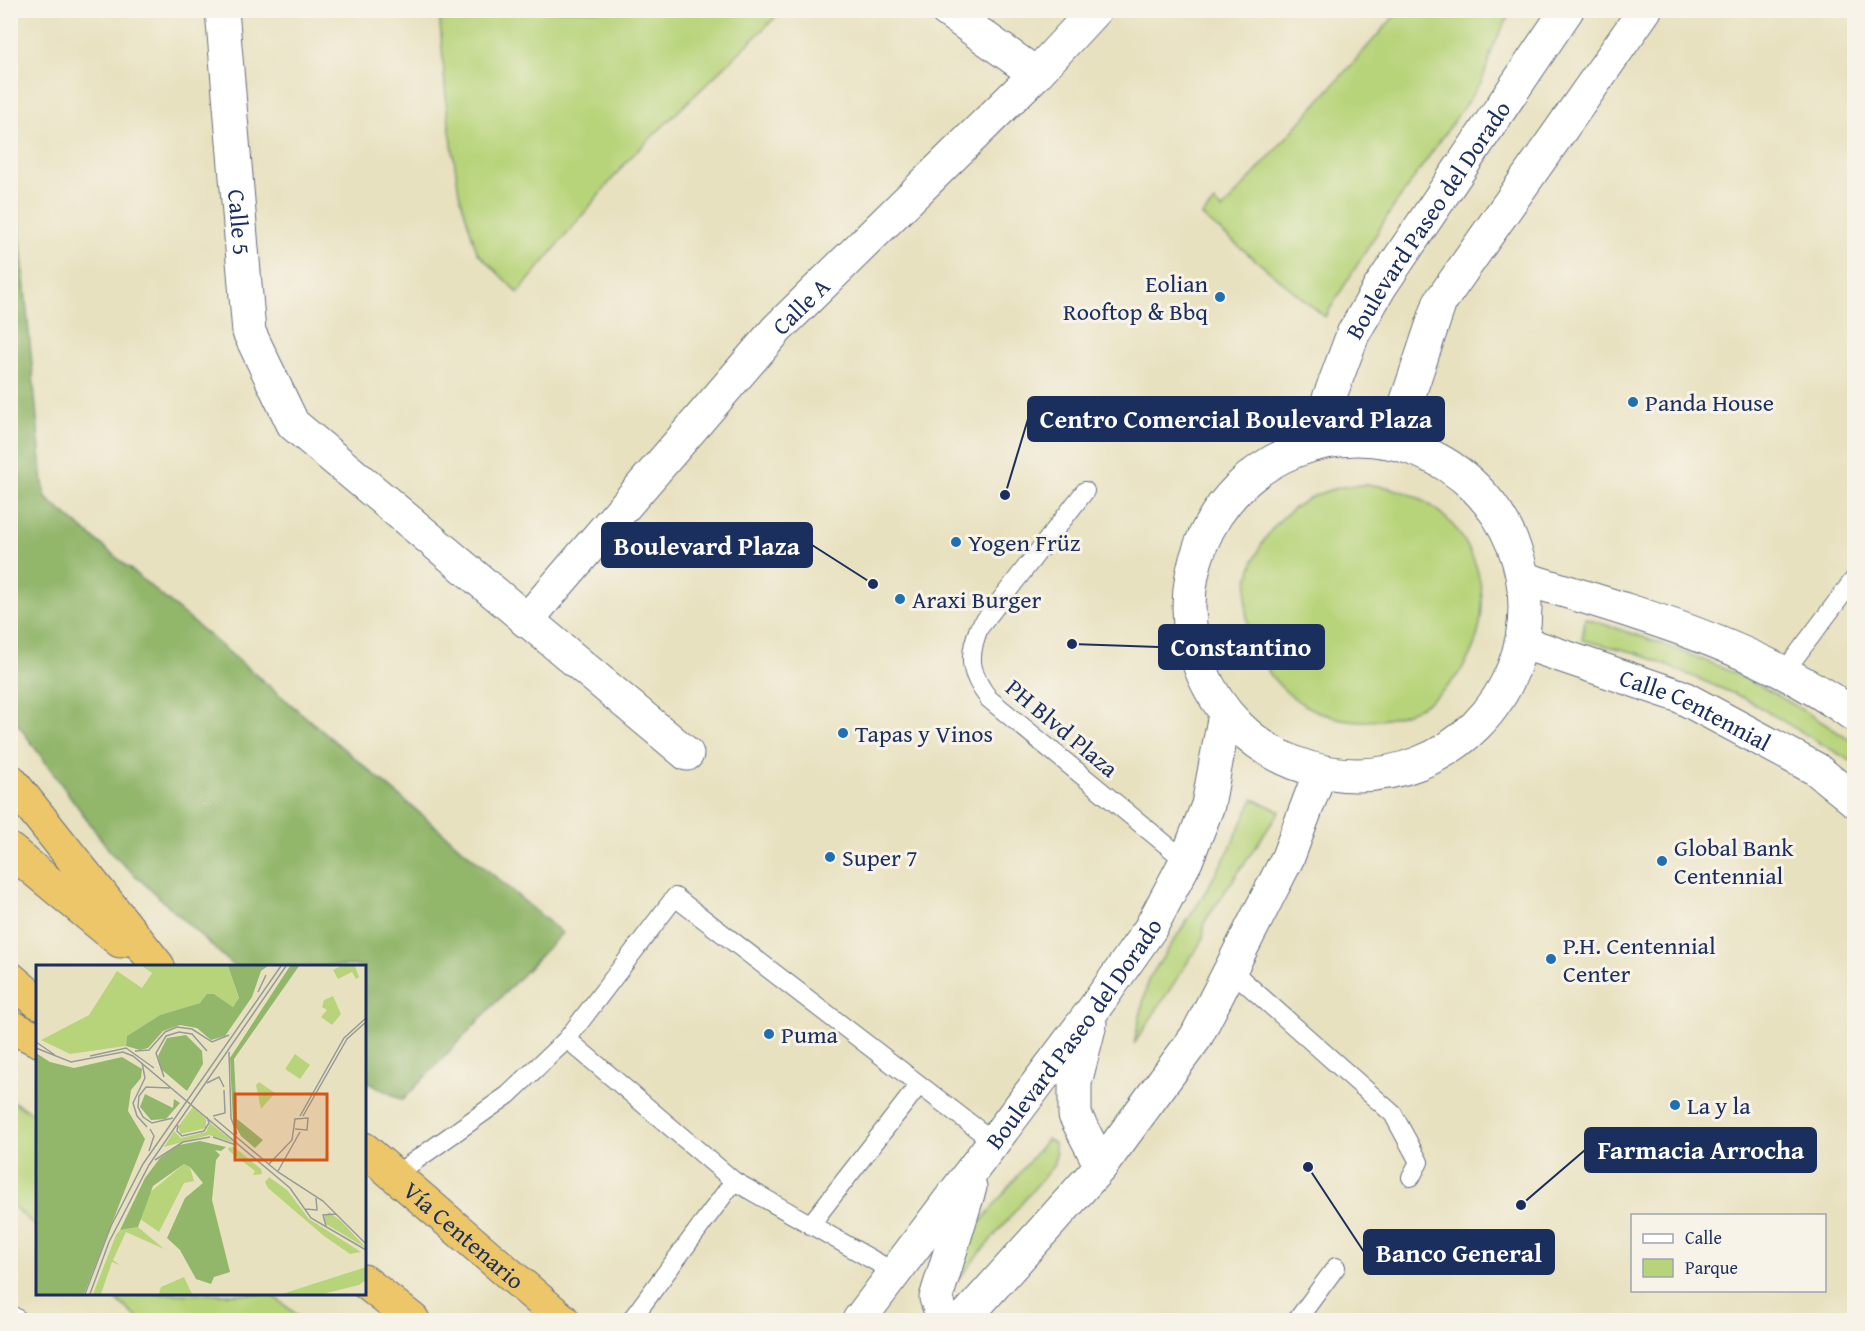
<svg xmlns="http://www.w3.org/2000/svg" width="1865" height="1331" viewBox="0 0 1865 1331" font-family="'Gentium Book Plus',serif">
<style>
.green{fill:#b8d47a;stroke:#6a826c;stroke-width:1.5}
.forest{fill:#92b66a;stroke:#567264;stroke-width:1.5}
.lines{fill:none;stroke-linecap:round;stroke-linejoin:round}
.service-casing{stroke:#636d80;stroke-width:20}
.minor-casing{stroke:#636d80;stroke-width:35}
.tertiary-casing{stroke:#636d80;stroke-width:35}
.trunk-casing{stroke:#636d80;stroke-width:35}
.motorway-casing{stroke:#636d80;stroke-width:35}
.service{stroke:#fff;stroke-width:18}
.minor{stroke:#fff;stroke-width:33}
.tertiary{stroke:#fff;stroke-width:33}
.trunk{stroke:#ecc669;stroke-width:33}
.motorway{stroke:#ecc669;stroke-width:33}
.poi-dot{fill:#1f6fb2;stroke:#f7f3e8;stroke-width:2}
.labels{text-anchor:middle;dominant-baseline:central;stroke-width:6;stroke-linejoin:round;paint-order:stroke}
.street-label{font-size:24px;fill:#1b2f5e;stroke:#f7f3e8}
.poi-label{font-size:24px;fill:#1b2f5e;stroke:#f7f3e8;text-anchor:start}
.inset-road{fill:none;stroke:#969a99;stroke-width:1.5}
.view{fill:#d45514;fill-opacity:0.15;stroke:#d45514;stroke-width:3}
.inset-edge{fill:none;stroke:#1b2f5e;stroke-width:3}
.leader{fill:none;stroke:#1b2f5e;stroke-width:2}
.callout-dot{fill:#1b2f5e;stroke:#f7f3e8;stroke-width:2}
.callout{fill:#1b2f5e;stroke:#1b2f5e;stroke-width:2}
.callout-label{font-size:26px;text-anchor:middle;font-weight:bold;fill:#fff}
</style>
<rect width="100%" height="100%" fill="#f7f3e8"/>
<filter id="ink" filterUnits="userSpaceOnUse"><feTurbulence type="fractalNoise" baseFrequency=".0167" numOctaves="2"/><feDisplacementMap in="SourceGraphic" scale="12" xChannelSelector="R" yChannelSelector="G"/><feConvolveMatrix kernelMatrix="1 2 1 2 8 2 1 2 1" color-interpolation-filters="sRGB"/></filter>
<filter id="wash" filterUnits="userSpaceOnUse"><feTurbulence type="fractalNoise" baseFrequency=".008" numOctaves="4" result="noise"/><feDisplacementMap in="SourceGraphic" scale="24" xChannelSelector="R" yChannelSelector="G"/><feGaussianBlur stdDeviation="1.35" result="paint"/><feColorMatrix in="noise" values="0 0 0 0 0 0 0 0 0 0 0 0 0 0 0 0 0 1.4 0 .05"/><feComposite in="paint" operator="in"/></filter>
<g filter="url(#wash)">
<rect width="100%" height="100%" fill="#e8e1c0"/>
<path class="green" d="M 1400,10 L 1511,11 L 1493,47 L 1482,81 L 1390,212 L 1325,317 L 1202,216 L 1214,202 L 1222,210 Z
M 439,11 L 439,10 L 782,11 L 628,160 L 518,293 L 477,252 L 459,193 L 447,109 Z
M1246 603a118 118 0 1 1 236 0a118 118 0 1 1-236 0Z
M 1585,618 C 1639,636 1696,654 1748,680 C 1785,698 1820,720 1854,743 L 1854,763 L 1744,698 L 1637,653 L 1582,640 Z
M 1253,799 L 1280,811 L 1205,921 L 1203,939 L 1134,1044 L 1148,980 L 1200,901 L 1228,852 Z
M 10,1100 L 37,1116 L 37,1228 L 11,1204 Z
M 1047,1139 L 1054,1143 L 1056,1155 L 1053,1166 L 959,1278 L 960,1248 Z
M 110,1294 L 271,1294 L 303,1320 L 140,1320 Z"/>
<path class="forest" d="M 10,128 L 43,483 L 46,498 L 562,933 L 403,1100 L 365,1081 L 364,966 L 234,966 L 112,854 L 11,715 Z"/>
</g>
<g filter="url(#ink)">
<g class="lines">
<defs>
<path id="service" d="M 1085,491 L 979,628 C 967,658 970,674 989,699 L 1186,861
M 1784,672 L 1854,579
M 1231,970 L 1393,1114 L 1419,1162 L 1411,1177
M 567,1039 L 675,897 L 994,1142
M 395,1175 L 508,1095 L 567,1039 L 734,1181 L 894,1272
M 810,1225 L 919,1085
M 10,1314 L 19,1320
M 631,1320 L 734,1181
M 1297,1320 L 1336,1267"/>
<g id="minor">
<path id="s1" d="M 222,10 L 249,332 L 293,424 L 687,754"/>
<path d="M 946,10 L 1036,74"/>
<path d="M 1525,579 C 1637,613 1758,646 1854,715"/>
<path id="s2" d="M 526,621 L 777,329 L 1036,74 L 1095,10"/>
<path id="s3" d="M 1524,643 L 1680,696 L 1816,769 L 1854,800"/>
</g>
<g id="tertiary">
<circle cx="1357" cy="607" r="168"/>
<path d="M 1393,442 L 1440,302 L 1645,10"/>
<path id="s4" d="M 1312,444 L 1353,334 L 1380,287 L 1567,10"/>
<path d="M 1090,1024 L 1075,1083 L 1075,1115 L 1101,1166"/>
<path id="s5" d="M 859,1320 L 1093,1010 L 1150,929 L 1186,861 L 1208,805 L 1225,714"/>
<path d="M 944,1320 L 936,1298 L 970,1187"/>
<path d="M 963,1320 L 1101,1166 L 1196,1037 L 1288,857 L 1320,772"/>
</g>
<g id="trunk">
<path id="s6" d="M 364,1149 L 563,1320"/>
<path d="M 364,1281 L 413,1320"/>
</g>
<path id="motorway" d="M 10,780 L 158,966
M 10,850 L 120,941
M 10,978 L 38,1002
M 10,1026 L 38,1040"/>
</defs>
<use href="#service" class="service-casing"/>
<use href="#minor" class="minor-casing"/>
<use href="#tertiary" class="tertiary-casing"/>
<use href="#trunk" class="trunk-casing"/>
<use href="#motorway" class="motorway-casing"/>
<use href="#service" class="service"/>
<use href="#minor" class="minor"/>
<use href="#tertiary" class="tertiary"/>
<use href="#trunk" class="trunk"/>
<use href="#motorway" class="motorway"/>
</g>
</g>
<g class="poi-dot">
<circle cx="1220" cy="297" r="6"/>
<circle cx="1633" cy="402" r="6"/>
<circle cx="956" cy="542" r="6"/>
<circle cx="900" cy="599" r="6"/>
<circle cx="843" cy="733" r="6"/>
<circle cx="830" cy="857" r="6"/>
<circle cx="1662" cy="861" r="6"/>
<circle cx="1551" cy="959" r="6"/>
<circle cx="769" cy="1034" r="6"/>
<circle cx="1675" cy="1105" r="6"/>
</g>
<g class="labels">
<g class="street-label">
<text stroke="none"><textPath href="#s1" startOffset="213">Calle 5</textPath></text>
<text stroke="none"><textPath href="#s4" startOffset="254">Boulevard Paseo del Dorado</textPath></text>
<text stroke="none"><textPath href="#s2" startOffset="418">Calle A</textPath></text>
<text stroke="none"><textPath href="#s3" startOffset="184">Calle Centennial</textPath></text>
<text transform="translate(1062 728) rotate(40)">PH Blvd Plaza</text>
<text stroke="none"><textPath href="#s5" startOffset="358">Boulevard Paseo del Dorado</textPath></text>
<text stroke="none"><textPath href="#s6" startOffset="132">Vía Centenario</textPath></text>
</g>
<g class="poi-label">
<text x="1208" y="283" text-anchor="end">Eolian<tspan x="1208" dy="28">Rooftop &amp; Bbq</tspan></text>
<text x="1645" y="402">Panda House</text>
<text x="968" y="542">Yogen Früz</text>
<text x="912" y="599">Araxi Burger</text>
<text x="855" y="733">Tapas y Vinos</text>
<text x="1674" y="847">Global Bank<tspan x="1674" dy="28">Centennial</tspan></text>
<text x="842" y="857">Super 7</text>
<text x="1563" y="945">P.H. Centennial<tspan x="1563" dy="28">Center</tspan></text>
<text x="781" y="1034">Puma</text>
<text x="1687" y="1105">La y la</text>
</g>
</g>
<g transform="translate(36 965)">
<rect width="330" height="330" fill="#e8e1c0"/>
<path d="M 106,1 L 192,1 L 203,34 L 197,42 L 178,29 L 164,38 L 124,50 L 91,71 L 90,81 L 34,89 L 5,75 L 53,50 L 81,6 L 106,23 L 116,8 ZM 305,1 L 319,1 L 323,12 L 320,14 L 316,7 L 302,14 L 297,5 ZM 297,31 L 305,49 L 296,60 L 285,52 L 291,45 L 286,42 L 288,35 ZM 259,89 L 274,100 L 264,114 L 249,104 ZM 223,117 L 239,128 L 225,144 L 220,120 ZM 157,142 L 170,154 L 170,163 L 145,169 L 142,162 ZM 174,158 L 199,178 L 173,170 L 128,182 L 138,166 L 145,173 L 170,167 ZM 198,182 L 225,204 L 226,209 L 217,210 L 219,206 L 193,186 L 192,183 ZM 148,199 L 154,202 L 158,216 L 148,218 L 123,267 L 104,254 L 112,229 ZM 233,212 L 251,225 L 273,254 L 325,287 L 314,289 L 288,271 L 232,223 L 229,217 ZM 293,247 L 306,257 L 330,283 L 290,259 L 288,252 ZM 102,262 L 128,284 L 90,267 L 77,295 L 84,300 L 76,297 L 65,329 L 57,329 L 80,270 L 84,265 ZM 330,302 L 330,315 L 323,320 L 287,329 L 246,329 ZM 148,312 L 156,329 L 123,329 L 125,322 Z" fill="#b8d47a"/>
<path d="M 192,1 L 232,1 L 225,6 L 216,32 L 189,71 L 175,75 L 161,63 L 144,60 L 127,66 L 112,83 L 104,85 L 90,81 L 91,71 L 124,50 L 164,38 L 171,29 L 178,29 L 197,42 L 203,33 ZM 254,1 L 263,1 L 198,94 L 201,154 L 227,175 L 219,183 L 205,171 L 197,157 L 194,93 ZM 150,70 L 166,86 L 167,99 L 151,126 L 125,104 L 122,91 L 131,73 ZM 0,88 L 14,97 L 38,103 L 86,92 L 106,104 L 105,113 L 95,125 L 92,146 L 109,174 L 48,329 L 0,329 ZM 109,129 L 137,143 L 138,134 L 144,138 L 130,154 L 115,155 L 104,142 ZM 164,176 L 190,182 L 185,186 L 179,185 L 184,190 L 180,195 L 176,235 L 194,307 L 178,312 L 175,319 L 160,314 L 144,285 L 131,273 L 149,233 L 167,218 L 154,202 L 148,199 L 117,221 L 102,262 L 84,265 L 109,213 L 124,193 L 143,180 Z" fill="#92b66a"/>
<path class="inset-road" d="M 222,27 L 230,10M 0,77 L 19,90M 0,83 L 35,97 L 87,87 L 97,91 L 254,223 L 275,253 L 330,285M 99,86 L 113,85 L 129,67 L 141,62 L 156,64 L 176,77 L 193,70M 193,87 L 195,153 L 201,169M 54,91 L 90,83 L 118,103M 106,98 L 109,113 L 97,138 L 101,151 L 111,162M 128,112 L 120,88 L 130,71 L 143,67 L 156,69 L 171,86M 171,118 L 183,112 L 188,122M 134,123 L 110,122 L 103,131 L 102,142 L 107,152 L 116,158 L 137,153M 177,151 L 189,148 L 188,125M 264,151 L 308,73 L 330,53M 267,151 L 311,74 L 330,57M 178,153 L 242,207 L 287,236 L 330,279M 142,160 L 141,166 L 146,171 L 168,166 L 173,158 L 171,152M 177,172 L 200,180M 113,186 L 118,171 L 114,164M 119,195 L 147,177 L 174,172M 233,199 L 256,175 L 259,154 L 272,153 L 271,165 L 259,164M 242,206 L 264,167M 269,244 L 281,245 L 280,233M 290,261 L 287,250 L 300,249M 49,329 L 75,261 L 107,199 L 245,1M 54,329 L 73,277 L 113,200 L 250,1"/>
<path class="view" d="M 199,129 L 291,129 L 291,195 L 199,195 Z"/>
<rect width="330" height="330" class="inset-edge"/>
</g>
<path class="leader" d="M1005 495L1028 419M873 584L812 545M1072 644L1159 647M1521 1205L1585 1150M1308 1167L1364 1252"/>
<g class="callout-dot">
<circle cx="1005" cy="495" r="6"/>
<circle cx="873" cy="584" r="6"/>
<circle cx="1072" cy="644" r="6"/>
<circle cx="1521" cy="1205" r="6"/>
<circle cx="1308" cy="1167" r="6"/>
</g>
<g class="callout">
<rect x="1028" y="397" width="416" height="44" rx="6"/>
<rect x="602" y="523" width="210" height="44" rx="6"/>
<rect x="1159" y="625" width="165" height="44" rx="6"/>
<rect x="1585" y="1128" width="231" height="44" rx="6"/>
<rect x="1364" y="1230" width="190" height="44" rx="6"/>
</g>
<g class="callout-label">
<text x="1236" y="428">Centro Comercial Boulevard Plaza</text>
<text x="707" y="555">Boulevard Plaza</text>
<text x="1241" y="656">Constantino</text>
<text x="1701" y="1159">Farmacia Arrocha</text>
<text x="1459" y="1262">Banco General</text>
</g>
<rect width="1865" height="1331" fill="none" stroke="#f7f3e8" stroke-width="36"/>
<rect x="1631" y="1214" width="195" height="78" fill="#f7f3e8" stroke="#9fa5b1" stroke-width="1.5"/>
<rect x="1643" y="1234" width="30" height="9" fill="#ffffff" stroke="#9fa5b1" stroke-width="1.5"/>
<text x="1685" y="1244" font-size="18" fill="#1b2f5e">Calle</text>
<rect x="1643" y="1259" width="30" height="18" fill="#b8d47a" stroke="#9fa5b1" stroke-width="1.5"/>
<text x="1685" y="1274" font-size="18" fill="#1b2f5e">Parque</text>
</svg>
